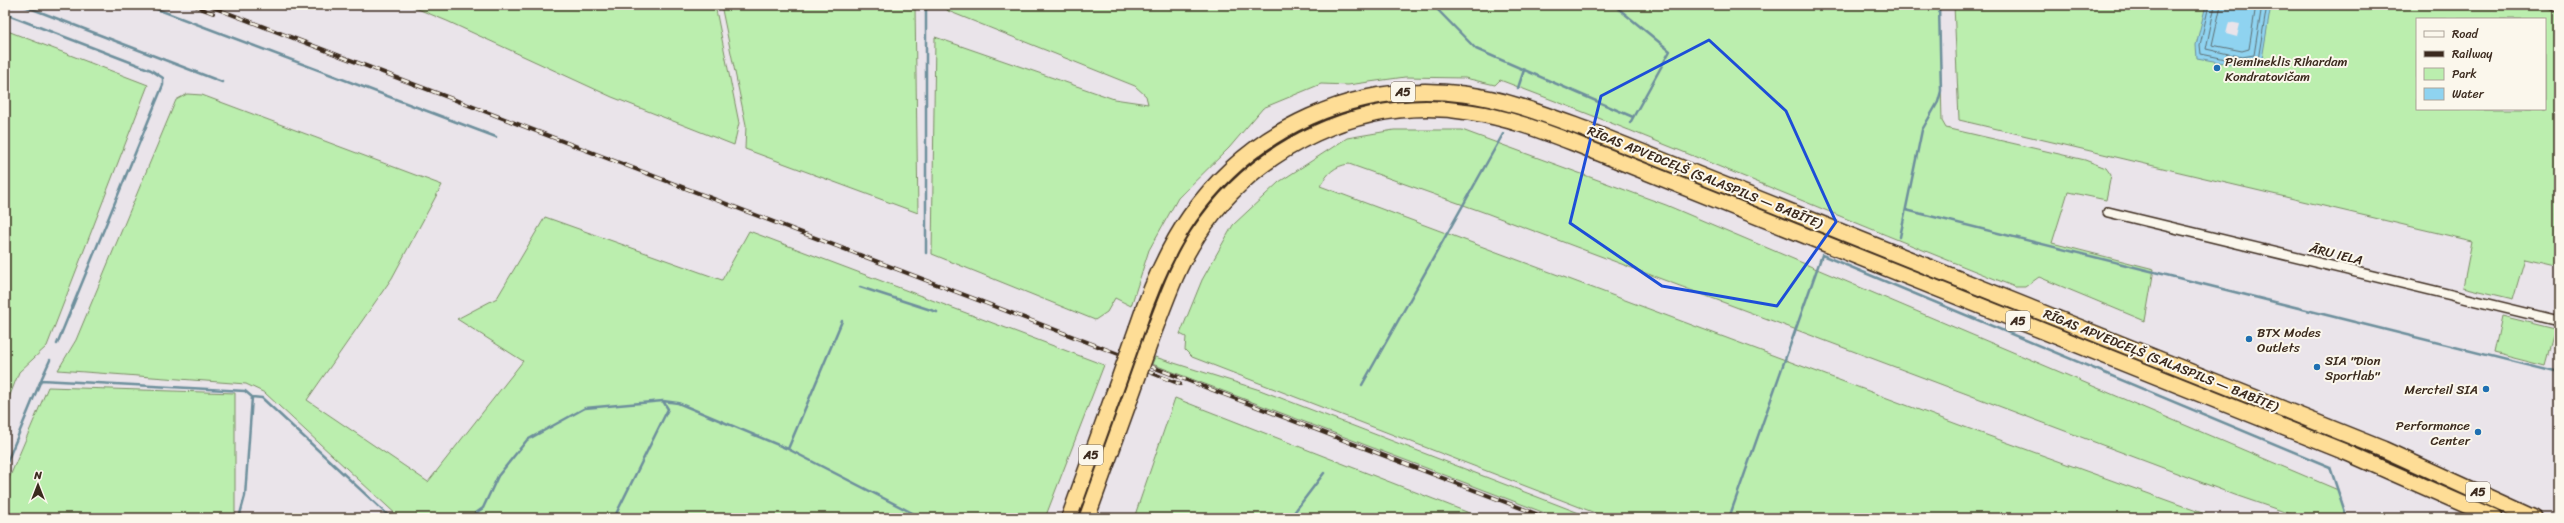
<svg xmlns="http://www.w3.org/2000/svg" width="2564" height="523" viewBox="0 0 2564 523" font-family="Sriracha,sans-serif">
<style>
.green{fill:#bbeeae;stroke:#7b8c66;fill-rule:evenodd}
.water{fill:#8fd3f0;stroke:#6d8f9c}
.pier{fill:#eae4ea}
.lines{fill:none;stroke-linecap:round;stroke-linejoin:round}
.shore{stroke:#5d6e72;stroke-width:1}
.stream{stroke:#6d8f9c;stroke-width:2.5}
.minor-casing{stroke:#3b2a1e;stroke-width:12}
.trunk-casing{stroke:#3b2a1e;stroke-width:18}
.minor{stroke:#fbf7ec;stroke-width:9}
.trunk{stroke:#fedd96;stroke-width:15}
.rail-casing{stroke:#3b2a1e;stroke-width:4}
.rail{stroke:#fbf7ec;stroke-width:2.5;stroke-dasharray:8;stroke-linecap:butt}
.trunk-bridge-casing{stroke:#3b2a1e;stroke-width:18;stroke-linecap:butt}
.trunk-bridge{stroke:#fedd96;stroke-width:15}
.marked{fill:none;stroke:#1d4ed8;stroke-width:3;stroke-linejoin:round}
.poi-dot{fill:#1f6fb2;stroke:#fbf7ec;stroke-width:1.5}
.labels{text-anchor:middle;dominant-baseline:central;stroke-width:4;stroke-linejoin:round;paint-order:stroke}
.shield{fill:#fbf7ec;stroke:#75685c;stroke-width:1}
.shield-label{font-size:12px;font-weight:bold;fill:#3b2a1e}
.poi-label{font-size:13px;fill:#3b2a1e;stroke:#fbf7ec;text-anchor:start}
.street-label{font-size:13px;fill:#3b2a1e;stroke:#fbf7ec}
</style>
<rect width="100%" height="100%" fill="#eae4ea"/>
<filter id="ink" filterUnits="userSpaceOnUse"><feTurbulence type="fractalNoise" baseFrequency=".025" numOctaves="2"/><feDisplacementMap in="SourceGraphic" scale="8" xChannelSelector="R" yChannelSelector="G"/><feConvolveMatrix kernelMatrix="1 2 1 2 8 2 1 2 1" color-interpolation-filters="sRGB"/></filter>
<g filter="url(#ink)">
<path class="green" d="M 408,5 L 715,5 L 739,123 L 734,145 L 612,97 L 447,21 Z
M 721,5 L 915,5 L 918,213 L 745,149 L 746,125 Z
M 942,5 L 1939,5 L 1942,121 L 1946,128 L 2085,160 L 2106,168 L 2111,175 L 2106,200 L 2068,192 L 2052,243 L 2154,269 L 2145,321 L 2039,277 L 2025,287 L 2015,287 C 1843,219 1673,145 1500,80 L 1495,85 L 1465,78 L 1405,77 L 1348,85 L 1321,84 L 1263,108 L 1229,148 L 1178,198 L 1149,250 L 1131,306 L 1115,298 L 1107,312 L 1095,320 L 932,254 L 935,37 L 1114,99 L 1148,104 L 1146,96 L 1135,86 L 948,11 Z
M 1954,5 L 2535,5 L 2559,11 L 2559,266 L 2525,258 L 2513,299 L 2463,287 L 2472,241 L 1959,120 ZM 2417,19 L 2545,19 L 2545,109 L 2417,109 Z
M 5,30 L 148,85 L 47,346 L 19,372 L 5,408 Z
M 187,94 L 202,95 L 442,185 L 392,278 L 307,400 L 428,482 L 523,361 L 457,319 L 497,298 L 545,217 L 722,280 L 749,231 L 1104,365 L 1045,518 L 400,518 L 265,393 L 246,384 L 58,370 L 76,340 L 176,100 Z
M 1394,130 L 1462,130 L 1666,205 L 2338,490 L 2347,518 L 2302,518 L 2235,495 L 1486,213 L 1349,164 C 1334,166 1328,173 1320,186 L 1978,432 L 2216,518 L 1608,518 L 1192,357 L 1185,350 L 1186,337 L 1180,334 L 1202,280 L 1233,225 L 1279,182 L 1347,138 Z
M 2502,316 L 2555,329 L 2545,366 L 2494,353 Z
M 1155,357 L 1260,390 L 1592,518 L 1558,518 L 1152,364 Z
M 48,387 L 235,393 L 235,518 L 5,518 L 5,488 Z
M 1175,398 L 1482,518 L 1134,518 Z"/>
<path class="water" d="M 2206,5 L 2271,5 L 2261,65 L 2241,66 L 2197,58 L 2196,45 Z"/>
<path class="pier" d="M 2229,22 L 2240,24 L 2237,37 L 2226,34 Z"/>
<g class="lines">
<path class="shore" d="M 2209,5 L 2200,45 L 2201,54 L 2241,62 L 2258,60 L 2267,5
M 2215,5 L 2206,49 L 2242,57 L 2254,55 L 2262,5
M 2221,5 L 2212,45 L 2242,51 L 2249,49 L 2256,5"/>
<path class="stream" d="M 22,5 L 222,82
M 146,5 L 496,137
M 926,5 L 926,253
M 1433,5 L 1476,49 L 1633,117
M 1614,5 L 1670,51 L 1630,123
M 5,14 L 151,70 L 163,78 L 163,85 L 57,344
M 1518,88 L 1524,70
M 1906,210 L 2559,373
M 1900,237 L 1922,130 L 1938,102 L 1941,91 L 1939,5
M 860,287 L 937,312
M 41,380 L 50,360
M 1362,385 L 1503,134
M 788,449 L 842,321
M 5,467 L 41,380 L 245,391 L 252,397
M 239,518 L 245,496 L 252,397 L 262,398 L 391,518
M 469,518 L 483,508 L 498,476 L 527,440 L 585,408 L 663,401 L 678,403 L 788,449 L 922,518
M 614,518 L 668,409 L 663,401
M 1290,518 L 1324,473
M 1729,518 L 1822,255 L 2330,467 L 2347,518"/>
<defs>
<path id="minor" d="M 2556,5 L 2559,6
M 2108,212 L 2559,321"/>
<path id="trunk" d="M 1137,328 C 1150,289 1166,250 1190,216 C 1252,128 1356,80 1463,94 C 1506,99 1546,115 1587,130 L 2383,449 L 2534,518
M 1153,334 C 1166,300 1178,265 1198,235 C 1257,145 1363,95 1469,112 C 1505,117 1540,130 1574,143 L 2345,452 L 2495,518
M 1069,518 L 1114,393
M 1087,518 L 1130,399"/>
</defs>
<use href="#minor" class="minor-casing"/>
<use href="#trunk" class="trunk-casing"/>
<use href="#minor" class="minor"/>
<use href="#trunk" class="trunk"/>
<defs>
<path id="rail" d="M 192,5 L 213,13
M 207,5 L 1547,518
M 1131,365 L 1180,384"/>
</defs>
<use href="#rail" class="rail-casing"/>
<use href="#rail" class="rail"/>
<defs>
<path id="trunk-bridge" d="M 1114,393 L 1137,328
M 1130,399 L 1153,334"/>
</defs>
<use href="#trunk-bridge" class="trunk-bridge-casing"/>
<use href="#trunk-bridge" class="trunk-bridge"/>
</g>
</g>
<path class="marked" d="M 1709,40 L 1786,111 L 1836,222 L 1777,306 L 1662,286 L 1570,223 L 1601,96 Z"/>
<g class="poi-dot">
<circle cx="2217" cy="68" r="4"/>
<circle cx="2249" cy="339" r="4"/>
<circle cx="2317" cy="367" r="4"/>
<circle cx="2486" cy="389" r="4"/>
<circle cx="2478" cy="432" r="4"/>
</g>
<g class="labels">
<g class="shield">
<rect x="1391" y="82" width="24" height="20" rx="3"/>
<rect x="2006" y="311" width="24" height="20" rx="3"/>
<rect x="1079" y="445" width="24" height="20" rx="3"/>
<rect x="2466" y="482" width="24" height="20" rx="3"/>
</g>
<g class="shield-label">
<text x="1403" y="92">A5</text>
<text x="2018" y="321">A5</text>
<text x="1091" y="455">A5</text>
<text x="2478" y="492">A5</text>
</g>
<g class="poi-label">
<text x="2225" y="61">Piemineklis Rihardam<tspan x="2225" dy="15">Kondratovičam</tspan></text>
<text x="2257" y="332">BTX Modes<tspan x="2257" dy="15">Outlets</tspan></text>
<text x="2325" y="360">SIA "Dion<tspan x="2325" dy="15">Sportlab"</tspan></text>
<text x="2478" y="389" text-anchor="end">Mercteil SIA</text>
<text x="2470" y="425" text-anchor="end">Performance<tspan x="2470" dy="15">Center</tspan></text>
</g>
<g class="street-label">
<text transform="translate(1705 177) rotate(22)">RĪGAS APVEDCEĻŠ (SALASPILS — BABĪTE)</text>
<text transform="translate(2336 254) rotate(14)">ĀRU IELA</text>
<text transform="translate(2161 360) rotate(22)">RĪGAS APVEDCEĻŠ (SALASPILS — BABĪTE)</text>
</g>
</g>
<rect width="2564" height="523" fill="none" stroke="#fbf7ec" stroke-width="20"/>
<rect x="10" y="10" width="2544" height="503" fill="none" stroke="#3b2a1e" stroke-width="1.5" filter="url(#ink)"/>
<rect x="2416" y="18" width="130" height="92" fill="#fbf7ec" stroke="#aea59a"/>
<rect x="2424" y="31" width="20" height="6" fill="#fbf7ec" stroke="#aea59a"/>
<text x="2452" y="38" font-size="12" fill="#3b2a1e">Road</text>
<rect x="2424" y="51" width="20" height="6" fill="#3b2a1e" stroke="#aea59a"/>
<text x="2452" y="58" font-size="12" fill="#3b2a1e">Railway</text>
<rect x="2424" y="68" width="20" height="12" fill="#bbeeae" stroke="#aea59a"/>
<text x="2452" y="78" font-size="12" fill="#3b2a1e">Park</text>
<rect x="2424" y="88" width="20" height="12" fill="#8fd3f0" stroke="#aea59a"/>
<text x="2452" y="98" font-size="12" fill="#3b2a1e">Water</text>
<g transform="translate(38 485)" stroke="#fbf7ec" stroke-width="3" paint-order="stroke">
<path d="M0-3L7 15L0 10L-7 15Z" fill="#3b2a1e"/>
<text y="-6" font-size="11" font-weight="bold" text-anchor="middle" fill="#3b2a1e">N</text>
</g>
</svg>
